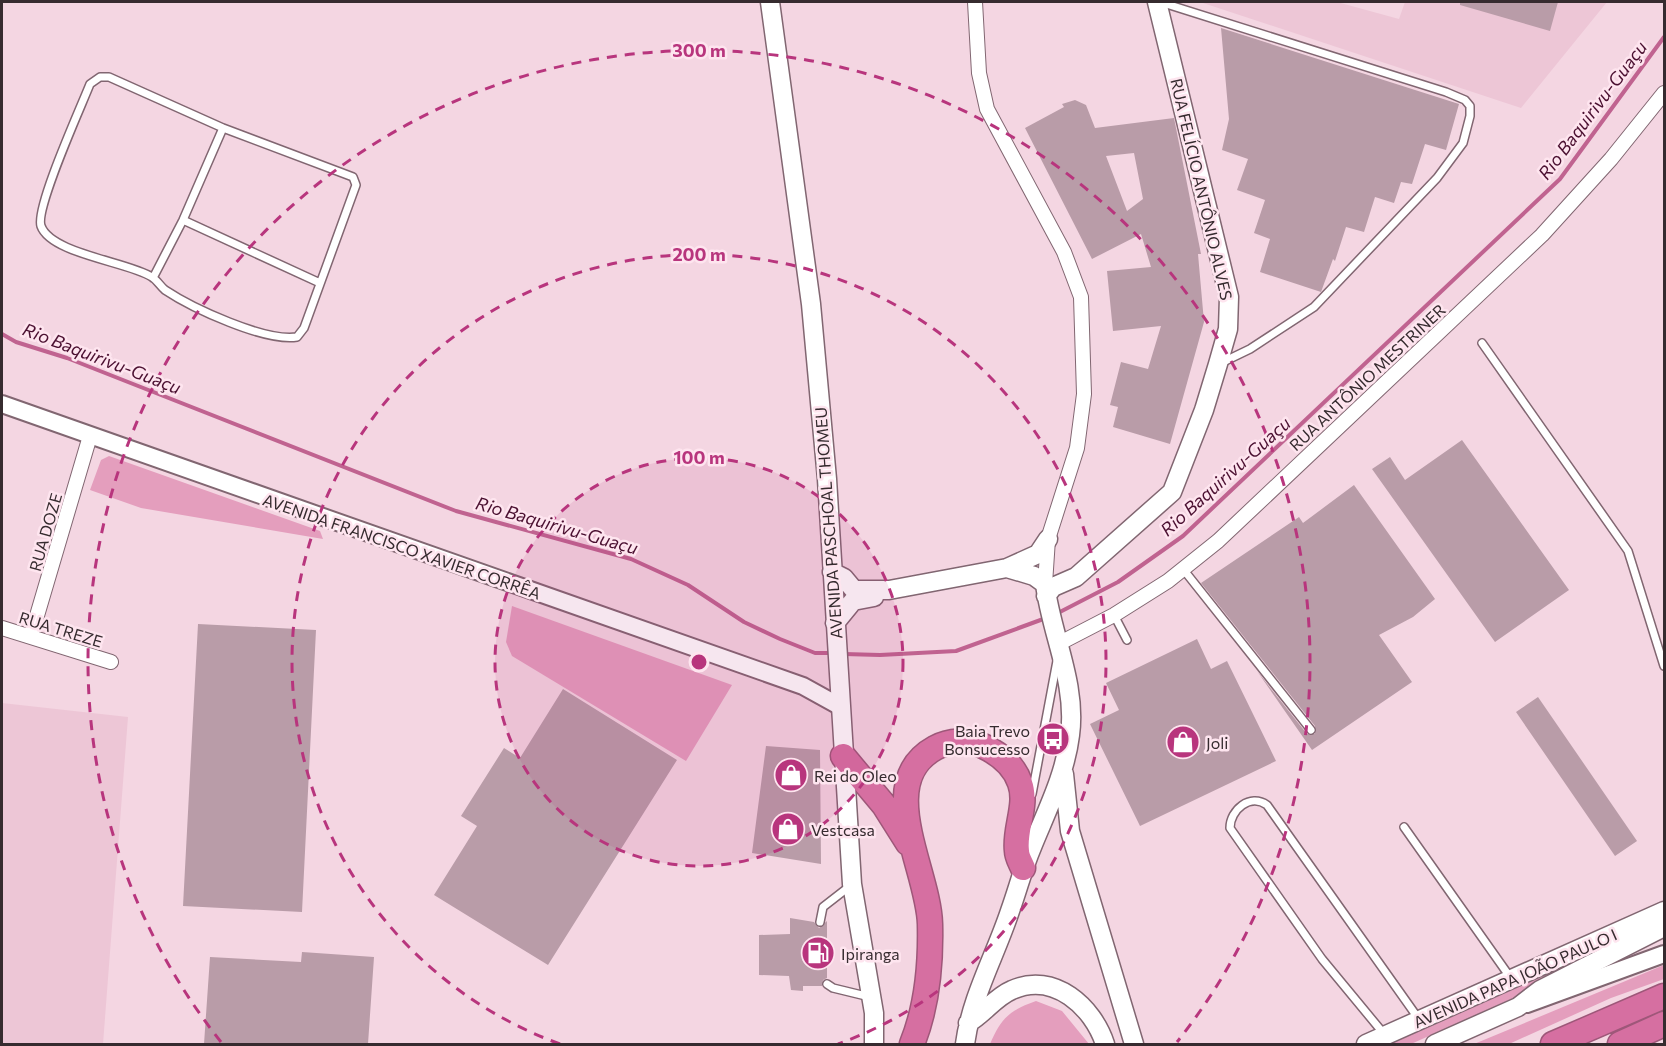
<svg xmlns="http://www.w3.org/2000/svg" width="1666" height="1046" viewBox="0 0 1666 1046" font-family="Commissioner,sans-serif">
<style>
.built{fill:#edc6d6}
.green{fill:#e49ebd}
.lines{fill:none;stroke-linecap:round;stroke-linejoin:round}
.stream{stroke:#c06390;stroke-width:4}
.building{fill:#b99ca8;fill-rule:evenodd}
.service-casing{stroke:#816671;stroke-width:10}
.minor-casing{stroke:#816671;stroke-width:16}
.tertiary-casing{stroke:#816671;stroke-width:20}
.secondary-casing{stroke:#816671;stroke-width:21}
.motorway-casing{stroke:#9e5779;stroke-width:27}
.service{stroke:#fff;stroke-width:7}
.minor{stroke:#fff;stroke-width:14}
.tertiary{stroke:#fff;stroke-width:16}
.secondary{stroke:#fff;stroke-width:18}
.motorway{stroke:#d66fa1;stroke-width:24}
.ring{fill:none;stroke:#b8357d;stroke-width:3;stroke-dasharray:10 8}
.labels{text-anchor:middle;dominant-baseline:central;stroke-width:5;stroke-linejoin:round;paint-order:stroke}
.street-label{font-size:16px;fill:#362b2f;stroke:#fee5ef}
.poi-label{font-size:16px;fill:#362b2f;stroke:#fee5ef;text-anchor:start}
.water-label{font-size:18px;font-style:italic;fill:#4b1031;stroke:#fee5ef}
.centre{fill:#b8357d;stroke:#fee5ef;stroke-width:3}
.ring-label{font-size:18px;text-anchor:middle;font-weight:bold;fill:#b8357d;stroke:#fee5ef;stroke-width:5;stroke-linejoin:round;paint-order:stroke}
</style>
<rect width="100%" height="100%" fill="#f4d6e2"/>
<path class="built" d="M 1200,2 L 1337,2 L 1399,19 L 1405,2 L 1607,2 L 1521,108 Z
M 2,703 L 128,717 L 103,1044 L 2,1044 Z"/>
<path class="green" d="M 109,456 L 320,531 L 323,539 L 141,508 L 90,490 L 101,460 Z
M 512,606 L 732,685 L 686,761 L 512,656 L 506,642 Z
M 1604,948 L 1574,971 L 1411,1044 L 1387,1044 Z
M 1664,965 L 1664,979 L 1611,998 L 1509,1044 L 1474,1044 Z
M 1036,1001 L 1062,1011 L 1089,1044 L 990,1044 C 1001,1019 1008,1011 1036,1001 Z"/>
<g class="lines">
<path class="stream" d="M 2,334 L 16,342 L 67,358 L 456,511 L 631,559 L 688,585 L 744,622 L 780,639 L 815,653 L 833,653
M 1056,614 L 1118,582 L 1183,536 L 1560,179 L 1664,37
M 844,654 L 880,655 L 956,651 L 1046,618"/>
</g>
<path class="building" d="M 1460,2 L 1558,2 L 1550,31 L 1460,5 Z
M 1221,28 L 1459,104 L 1446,150 L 1425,144 L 1412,184 L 1401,182 L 1394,203 L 1375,197 L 1364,232 L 1346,227 L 1335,261 L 1333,259 L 1321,292 L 1260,272 L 1270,239 L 1254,233 L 1265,200 L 1237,190 L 1248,159 L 1222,150 L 1229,119 Z
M 1075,100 L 1086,105 L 1095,128 L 1174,118 L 1201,254 L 1198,254 L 1204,322 L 1170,444 L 1113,427 L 1118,407 L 1110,405 L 1121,362 L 1148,369 L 1161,326 L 1113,331 L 1107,271 L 1151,267 L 1141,234 L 1092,259 L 1025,128 L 1064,107 L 1062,104 ZM 1134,153 L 1143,199 L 1127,211 L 1106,156 Z
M 1462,440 L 1569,590 L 1495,642 L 1372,469 L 1390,457 L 1405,480 Z
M 1354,485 L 1435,599 L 1413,617 L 1379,635 L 1412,682 L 1312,750 L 1257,671 L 1307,734 L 1315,734 L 1315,726 L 1201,583 L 1299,517 L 1303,523 Z
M 198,624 L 316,630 L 302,912 L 183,906 Z
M 1197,639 L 1211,669 L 1227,661 L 1276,761 L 1140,826 L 1090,724 L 1119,710 L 1106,683 Z
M 563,689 L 677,760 L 548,965 L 434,895 L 477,826 L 461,816 L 504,748 L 520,758 Z
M 1538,697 L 1637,841 L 1615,856 L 1516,712 Z
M 766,746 L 820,750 L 821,864 L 752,853 Z
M 790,918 L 814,922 L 819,928 L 827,921 L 827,978 L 823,980 L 822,986 L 803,986 L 803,991 L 791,990 L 789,976 L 759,975 L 759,935 L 790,934 Z
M 302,952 L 374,957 L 368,1044 L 204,1044 L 210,957 L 301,962 Z"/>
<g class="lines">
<defs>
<path id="service" d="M 1160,2 L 1446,92 L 1465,100 L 1470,106 L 1470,116 L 1463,143 L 1437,178 L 1314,307 L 1250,349 L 1221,363
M 100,77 L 109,77 L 223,128 L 353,177 L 356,185 L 304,328 L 297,337 C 265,342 192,308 165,290 C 160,286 157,280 152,277 C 129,262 51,254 41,226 C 35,208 81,107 90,84 Z
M 183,220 L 320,283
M 153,278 L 183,220 L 223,128
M 1482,343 L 1628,551 L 1664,666
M 1183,569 L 1311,730
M 1114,615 L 1127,640
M 1032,794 L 1057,661
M 1404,827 L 1510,977
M 820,922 L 823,907 L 850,886
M 827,984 L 833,988 L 870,997
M 1384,1034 L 1322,959 L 1230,828 C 1230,810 1250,793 1267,805 L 1418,1018"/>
<path id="minor" d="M 975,2 L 979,73 L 987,109 L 1064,252 L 1081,297 L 1084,394 L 1077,448 L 1048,539 L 1045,584
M 2,628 L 111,662
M 31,636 L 90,436
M 1058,644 L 1114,615 L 1168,581 L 1218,541 L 1542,235 L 1611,159 L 1664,93"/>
<path id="tertiary" d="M 2,404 L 803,686 L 841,707
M 1527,1004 L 1664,954"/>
<path id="secondary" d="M 770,2 L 811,304 L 827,479 L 852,884 L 874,1013 L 874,1044
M 1007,568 L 1038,554 L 1048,539
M 832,572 L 844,578 L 854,590 L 889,590 L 1007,568 L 1034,576 L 1045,584 C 1051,634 1077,683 1070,735 C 1065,775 1047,810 1032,847 C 1023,868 1018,889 1010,911 C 995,956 971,998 965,1044
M 1046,596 L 1053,587 L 1076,577 L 1172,492 L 1204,410 L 1218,364 L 1228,329 L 1229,297 L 1157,2
M 835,623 L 853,601 L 874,597
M 1064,774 L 1070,831 L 1134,1044
M 968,1023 C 984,1014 995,997 1012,990 C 1054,971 1093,1007 1105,1044
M 1366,1044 L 1664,911
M 1435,1044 L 1518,1007 L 1540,990 L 1664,927"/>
<path id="motorway" d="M 843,756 L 884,805 L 908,843
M 912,1044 C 927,1007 931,965 930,924 C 929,871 873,782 935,748 C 949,740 969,739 983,746 C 1000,754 1014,765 1020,783 C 1028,805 1014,829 1017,851 C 1017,857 1021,863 1023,868
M 1553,1044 L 1664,996
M 1620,1044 L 1664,1024"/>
</defs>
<use href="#service" class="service-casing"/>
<use href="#minor" class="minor-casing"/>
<use href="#tertiary" class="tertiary-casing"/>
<use href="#secondary" class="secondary-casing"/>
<use href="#motorway" class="motorway-casing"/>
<use href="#service" class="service"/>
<use href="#minor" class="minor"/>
<use href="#tertiary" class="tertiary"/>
<use href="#secondary" class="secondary"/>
<use href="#motorway" class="motorway"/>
</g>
<circle cx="699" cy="662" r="204" fill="#b8357d" fill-opacity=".12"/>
<g class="ring">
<circle cx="699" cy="662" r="204"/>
<path d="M560 1044A407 407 0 1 1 838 1044"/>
<path d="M221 1042A611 611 0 1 1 1177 1042"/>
</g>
<defs>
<symbol id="bus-disc" viewBox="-11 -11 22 22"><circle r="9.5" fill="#b8357d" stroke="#fee5ef"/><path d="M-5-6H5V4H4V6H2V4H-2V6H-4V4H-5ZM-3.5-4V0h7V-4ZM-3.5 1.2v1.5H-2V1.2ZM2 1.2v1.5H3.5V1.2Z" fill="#fff"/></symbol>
<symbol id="shop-disc" viewBox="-11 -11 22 22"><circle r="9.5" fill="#b8357d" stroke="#fee5ef"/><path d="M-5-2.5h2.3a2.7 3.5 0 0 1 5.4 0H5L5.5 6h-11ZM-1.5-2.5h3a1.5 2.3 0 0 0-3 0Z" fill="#fff"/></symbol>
<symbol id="fuel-disc" viewBox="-11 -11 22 22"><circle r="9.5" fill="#b8357d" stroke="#fee5ef"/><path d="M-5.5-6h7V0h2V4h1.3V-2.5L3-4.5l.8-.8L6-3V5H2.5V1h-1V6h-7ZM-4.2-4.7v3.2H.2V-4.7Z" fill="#fff"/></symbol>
</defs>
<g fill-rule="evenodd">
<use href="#bus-disc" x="1034" y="720" width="38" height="38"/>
<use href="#shop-disc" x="1164" y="723" width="38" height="38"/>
<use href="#shop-disc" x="772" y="756" width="38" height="38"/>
<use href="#shop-disc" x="769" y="810" width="38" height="38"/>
<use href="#fuel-disc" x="799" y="934" width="38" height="38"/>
</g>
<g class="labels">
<g class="street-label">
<text transform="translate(1202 189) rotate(77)">RUA FELÍCIO ANTÔNIO ALVES</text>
<text transform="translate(1367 377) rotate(-43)">RUA ANTÔNIO MESTRINER</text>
<text transform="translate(828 523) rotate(-94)">AVENIDA PASCHOAL THOMEU</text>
<text transform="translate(45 532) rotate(-74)">RUA DOZE</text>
<text transform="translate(402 546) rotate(19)">AVENIDA FRANCISCO XAVIER CORRÊA</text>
<text transform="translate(61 629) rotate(17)">RUA TREZE</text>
<text transform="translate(1515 978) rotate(-24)">AVENIDA PAPA JOÃO PAULO I</text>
</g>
<g class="poi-label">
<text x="1030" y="730" text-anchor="end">Baia Trevo<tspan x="1030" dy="18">Bonsucesso</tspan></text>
<text x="1206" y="742">Joli</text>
<text x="814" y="775">Rei do Oleo</text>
<text x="811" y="829">Vestcasa</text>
<text x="841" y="953">Ipiranga</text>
</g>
<g class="water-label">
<text transform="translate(1592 110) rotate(-53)">Rio Baquirivu-Guaçu</text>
<text transform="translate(102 358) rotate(21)">Rio Baquirivu-Guaçu</text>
<text transform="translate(1225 476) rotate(-42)">Rio Baquirivu-Guaçu</text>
<text transform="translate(557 525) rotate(16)">Rio Baquirivu-Guaçu</text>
</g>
</g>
<circle cx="699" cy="662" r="9" class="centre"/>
<g class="ring-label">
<text x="699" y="57">300 m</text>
<text x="699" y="261">200 m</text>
<text x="699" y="464">100 m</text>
</g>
<rect width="1666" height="1046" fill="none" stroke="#362b2f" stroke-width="6"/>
</svg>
